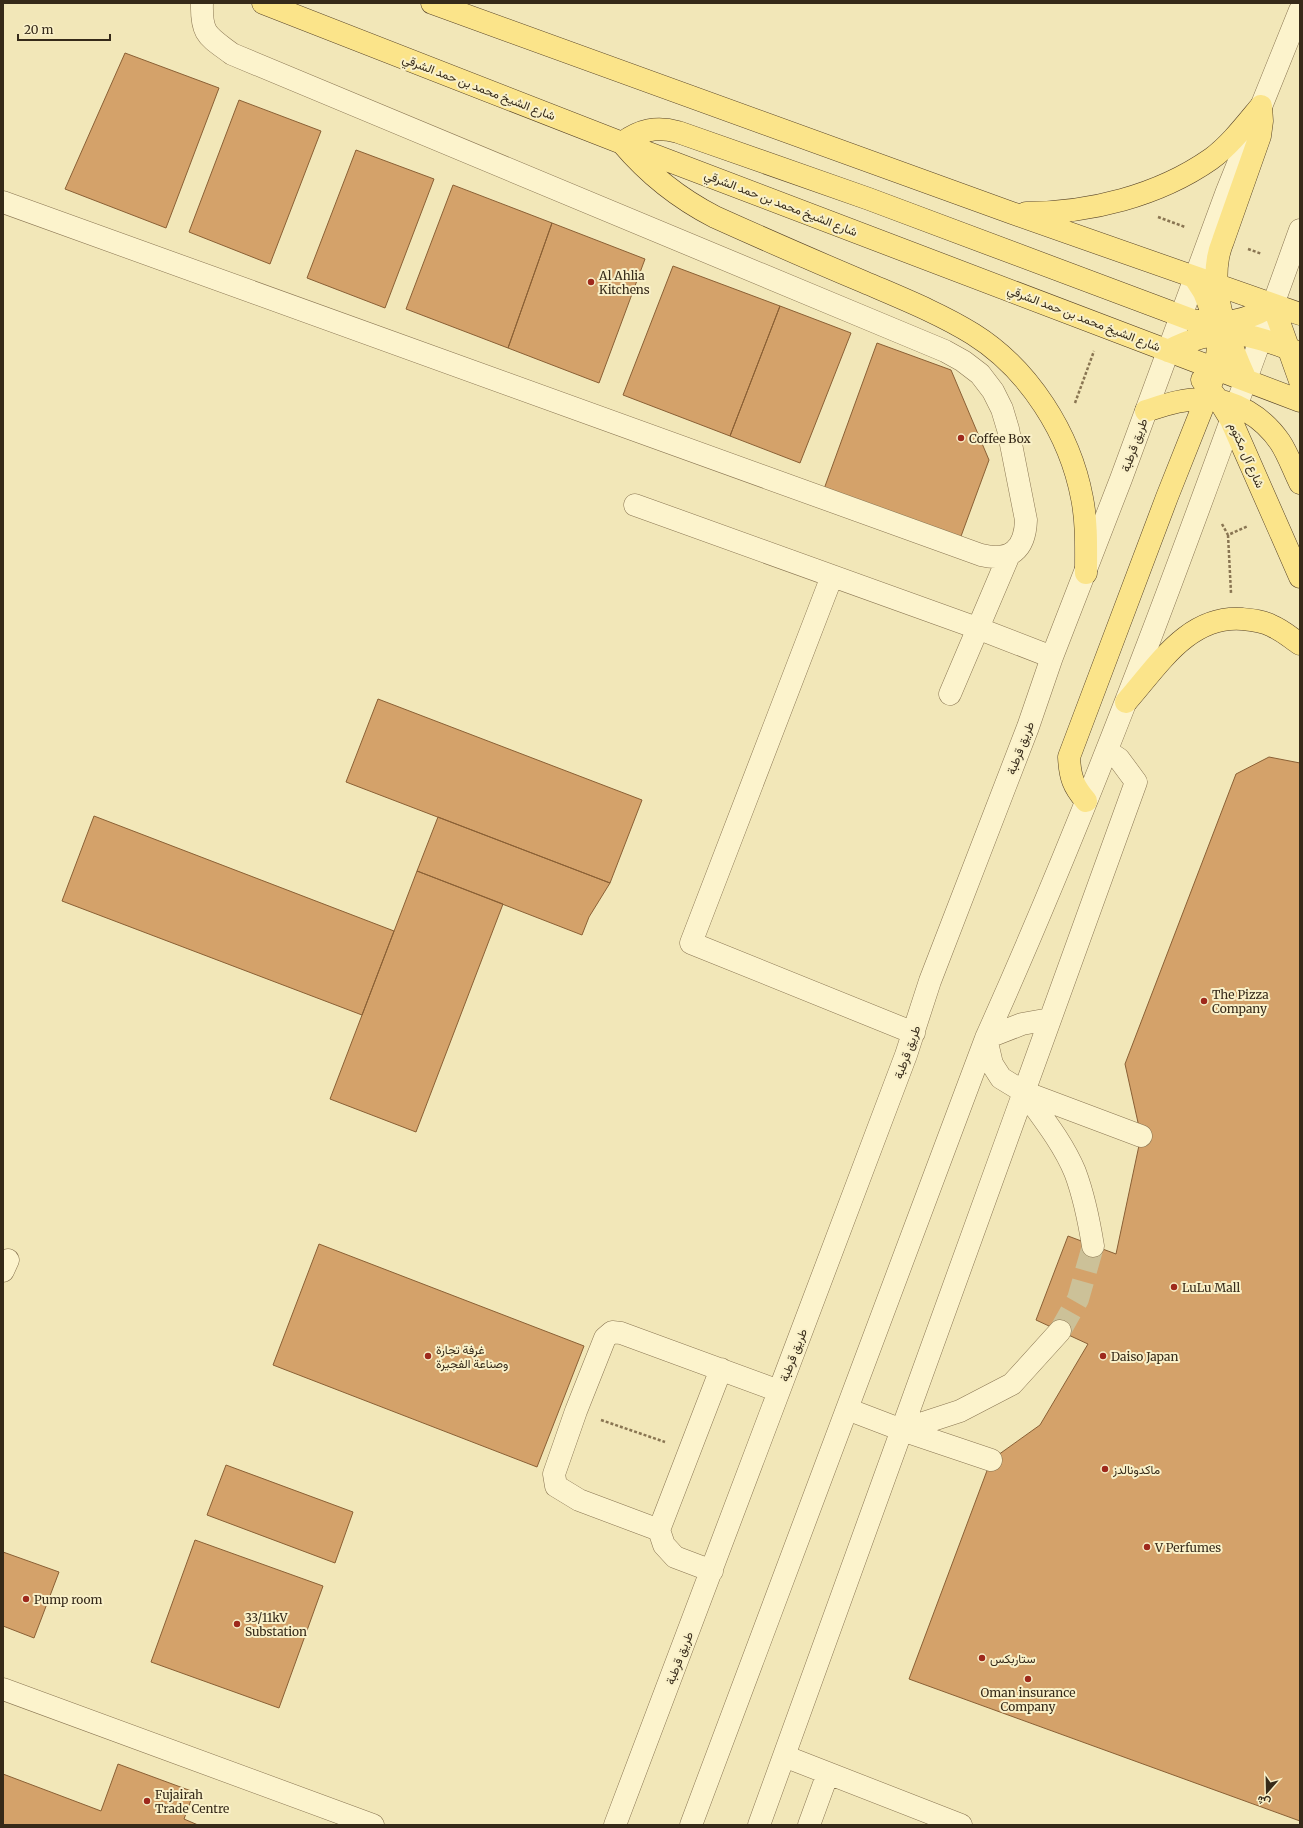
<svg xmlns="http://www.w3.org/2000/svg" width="1303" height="1828" viewBox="0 0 1303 1828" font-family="Merriweather,Vazirmatn,serif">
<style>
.building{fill:#d4a26a;stroke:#8a6035}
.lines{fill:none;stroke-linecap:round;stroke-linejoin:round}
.minor-tunnel{stroke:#ccc198;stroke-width:22;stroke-dasharray:22 11;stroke-linecap:butt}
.minor-casing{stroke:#897552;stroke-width:23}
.major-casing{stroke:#564227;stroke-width:23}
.path{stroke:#897552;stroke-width:2.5;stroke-dasharray:3 2;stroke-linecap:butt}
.minor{stroke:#fcf3cc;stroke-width:22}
.major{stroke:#fbe48a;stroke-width:22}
.poi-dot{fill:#9e291c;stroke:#f9f0c8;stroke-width:1.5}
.labels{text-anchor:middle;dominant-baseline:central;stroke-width:4;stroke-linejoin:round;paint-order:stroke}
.street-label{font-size:12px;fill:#362a19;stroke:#f9f0c8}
.poi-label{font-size:12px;fill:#362a19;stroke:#f9f0c8;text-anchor:start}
</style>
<rect width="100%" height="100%" fill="#f2e7b8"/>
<path class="building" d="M 125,53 L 219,88 L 166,228 L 65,189 Z
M 239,100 L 321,131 L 270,264 L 189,232 Z
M 356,150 L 434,179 L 385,308 L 307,278 Z
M 453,185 L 552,223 L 508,348 L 406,309 Z
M 552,223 L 645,259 L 599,383 L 508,348 Z
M 673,266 L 780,306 L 730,436 L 623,395 Z
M 780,306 L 851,333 L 800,463 L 730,436 Z
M 877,343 L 951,370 L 989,460 L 960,539 L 824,489 Z
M 378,699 L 642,800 L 610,883 L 346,782 Z
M 1269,757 L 1300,763 L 1300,1821 L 909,1679 L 991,1460 L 1040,1425 L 1088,1344 L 1036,1320 L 1068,1236 L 1116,1254 L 1141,1136 L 1125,1064 L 1236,774 Z
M 94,816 L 394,931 L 362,1015 L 62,901 Z
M 438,817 L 610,883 L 589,917 L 582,935 L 417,871 Z
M 417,871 L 503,904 L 416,1132 L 330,1099 Z
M 319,1244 L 584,1346 L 537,1467 L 273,1365 Z
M 226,1465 L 353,1512 L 335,1563 L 207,1515 Z
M 195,1540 L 323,1586 L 279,1708 L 151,1662 Z
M 3,1552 L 59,1572 L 34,1638 L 3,1626 Z
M 118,1764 L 194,1792 L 184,1819 L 198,1825 L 3,1825 L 3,1774 L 101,1811 Z"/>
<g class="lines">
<path class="minor-tunnel" d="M 1060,1331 L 1078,1299 L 1093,1246"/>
<defs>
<path id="minor" d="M 3,202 L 981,555 C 1010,562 1025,550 1026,520 L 1008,429 L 1002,409 L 993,391 L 980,374 L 963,361 L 945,351 L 232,54 C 208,36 201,35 202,3
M 635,505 L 977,628 L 1052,657
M 832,576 L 691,943 L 914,1033
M 950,694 L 1009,555
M 1050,1019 L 1022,1024 L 986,1038 L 992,1064 L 1001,1078 L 1024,1092 L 1141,1136
M 1024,1092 C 1042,1117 1063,1143 1075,1172 C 1084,1196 1089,1221 1093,1246
M 3,1271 L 8,1260
M 847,1409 L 902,1430 L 991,1460
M 902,1430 L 960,1411 L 1012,1384 L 1060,1331
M 659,1530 L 579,1500 L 556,1486 L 554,1474 L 576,1411 L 605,1338 L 612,1332 L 621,1333 L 779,1391
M 712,1571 L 675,1557 L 664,1545 L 659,1530 L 721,1369
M 3,1689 L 373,1825
M 784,1756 L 961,1825
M 615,1825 L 906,1055 L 930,981 L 1028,727 L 1052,657 L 1121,479 L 1227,191 L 1300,10
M 691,1825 L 986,1038 C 1104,775 1202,502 1300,230
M 759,1825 L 1136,782 L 1119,759 L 1107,751
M 809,1825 L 828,1773"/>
<path id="major" d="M 263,3 L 622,143 L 1300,401
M 432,3 L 1012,213 L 1300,314
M 1026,213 C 1089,213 1158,196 1211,159 C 1230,145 1246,124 1261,106
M 1273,305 L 1300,381
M 1168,351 C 1222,323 1247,333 1300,353
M 1202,380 L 1220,402 L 1231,420 L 1300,577
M 1246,380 C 1230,345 1211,297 1218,258 C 1219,252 1221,246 1223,241 L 1260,136 L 1262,121 L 1261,106
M 1146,411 C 1165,405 1185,398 1206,399 C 1235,400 1263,417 1280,442 C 1288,454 1293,469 1300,483
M 1086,573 C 1086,548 1087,523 1082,498 C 1070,434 1029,369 973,334 C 939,313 901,298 864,282 C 814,261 764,239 715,217 C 678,198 649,175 622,143 C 640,130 656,126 678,132 L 869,199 L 1192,320 C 1222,326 1247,321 1273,305
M 1126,702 C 1158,666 1188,615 1242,619 C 1252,620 1263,621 1272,626 C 1282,630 1291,638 1300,644
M 1086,801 C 1073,786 1070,777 1069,757 L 1167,497 L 1206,399 L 1216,369 L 1218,345 L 1216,323 L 1204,292 L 1195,278"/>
</defs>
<use href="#minor" class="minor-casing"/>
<use href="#major" class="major-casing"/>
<path class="path" d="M 1158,217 L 1185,227
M 1248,249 L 1262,254
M 1075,403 L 1094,351
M 1222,524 L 1228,535 L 1248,526
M 1228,535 L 1231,593
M 601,1420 L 665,1442"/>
<use href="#minor" class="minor"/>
<use href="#major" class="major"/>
</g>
<g class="poi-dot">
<circle cx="591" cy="282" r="4"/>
<circle cx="961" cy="438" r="4"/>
<circle cx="1204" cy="1001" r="4"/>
<circle cx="1174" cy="1287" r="4"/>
<circle cx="428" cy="1356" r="4"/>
<circle cx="1103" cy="1356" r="4"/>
<circle cx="1105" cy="1469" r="4"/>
<circle cx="1147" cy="1547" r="4"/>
<circle cx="26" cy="1599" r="4"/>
<circle cx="237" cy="1624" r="4"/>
<circle cx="982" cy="1658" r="4"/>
<circle cx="1028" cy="1679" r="4"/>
<circle cx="147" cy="1801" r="4"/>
</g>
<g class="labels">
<g class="street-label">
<text transform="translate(479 87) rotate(21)">شارع الشيخ محمد بن حمد الشرقي</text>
<text transform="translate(781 203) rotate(21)">شارع الشيخ محمد بن حمد الشرقي</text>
<text transform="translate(1084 318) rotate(21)">شارع الشيخ محمد بن حمد الشرقي</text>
<text transform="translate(1134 445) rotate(-70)">طريق قرطبة</text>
<text transform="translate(1247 455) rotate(66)">شارع آل مكتوم</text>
<text transform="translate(1020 748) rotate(-69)">طريق قرطبة</text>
<text transform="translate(907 1052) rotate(-70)">طريق قرطبة</text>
<text transform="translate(793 1355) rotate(-69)">طريق قرطبة</text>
<text transform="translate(679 1658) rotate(-69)">طريق قرطبة</text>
</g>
<g class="poi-label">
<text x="599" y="275">Al Ahlia<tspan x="599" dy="14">Kitchens</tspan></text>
<text x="969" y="438">Coffee Box</text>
<text x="1212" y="994">The Pizza<tspan x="1212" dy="14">Company</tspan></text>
<text x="1182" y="1287">LuLu Mall</text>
<text x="436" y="1349">غرفة تجارة<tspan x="436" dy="14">وصناعة الفجيرة</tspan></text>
<text x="1111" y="1356">Daiso Japan</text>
<text x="1113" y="1469">ماكدونالدز</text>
<text x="1155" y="1547">V Perfumes</text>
<text x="34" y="1599">Pump room</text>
<text x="245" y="1617">33/11kV<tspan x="245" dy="14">Substation</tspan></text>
<text x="990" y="1658">ستاربكس</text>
<text x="1028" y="1692" text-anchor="middle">Oman insurance<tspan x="1028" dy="14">Company</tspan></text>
<text x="155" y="1794">Fujairah<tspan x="155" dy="14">Trade Centre</tspan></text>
</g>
</g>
<rect width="1303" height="1828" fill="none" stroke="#362a19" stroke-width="8"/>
<g transform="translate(1267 1792) rotate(200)" stroke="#f9f0c8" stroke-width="3" paint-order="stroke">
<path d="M0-3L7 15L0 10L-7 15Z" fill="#362a19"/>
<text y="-6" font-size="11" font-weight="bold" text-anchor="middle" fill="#362a19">ش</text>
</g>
<path d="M18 34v6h92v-6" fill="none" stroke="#362a19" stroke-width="2"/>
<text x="24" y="34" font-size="12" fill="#362a19" stroke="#f9f0c8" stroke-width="3" paint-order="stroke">20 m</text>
</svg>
